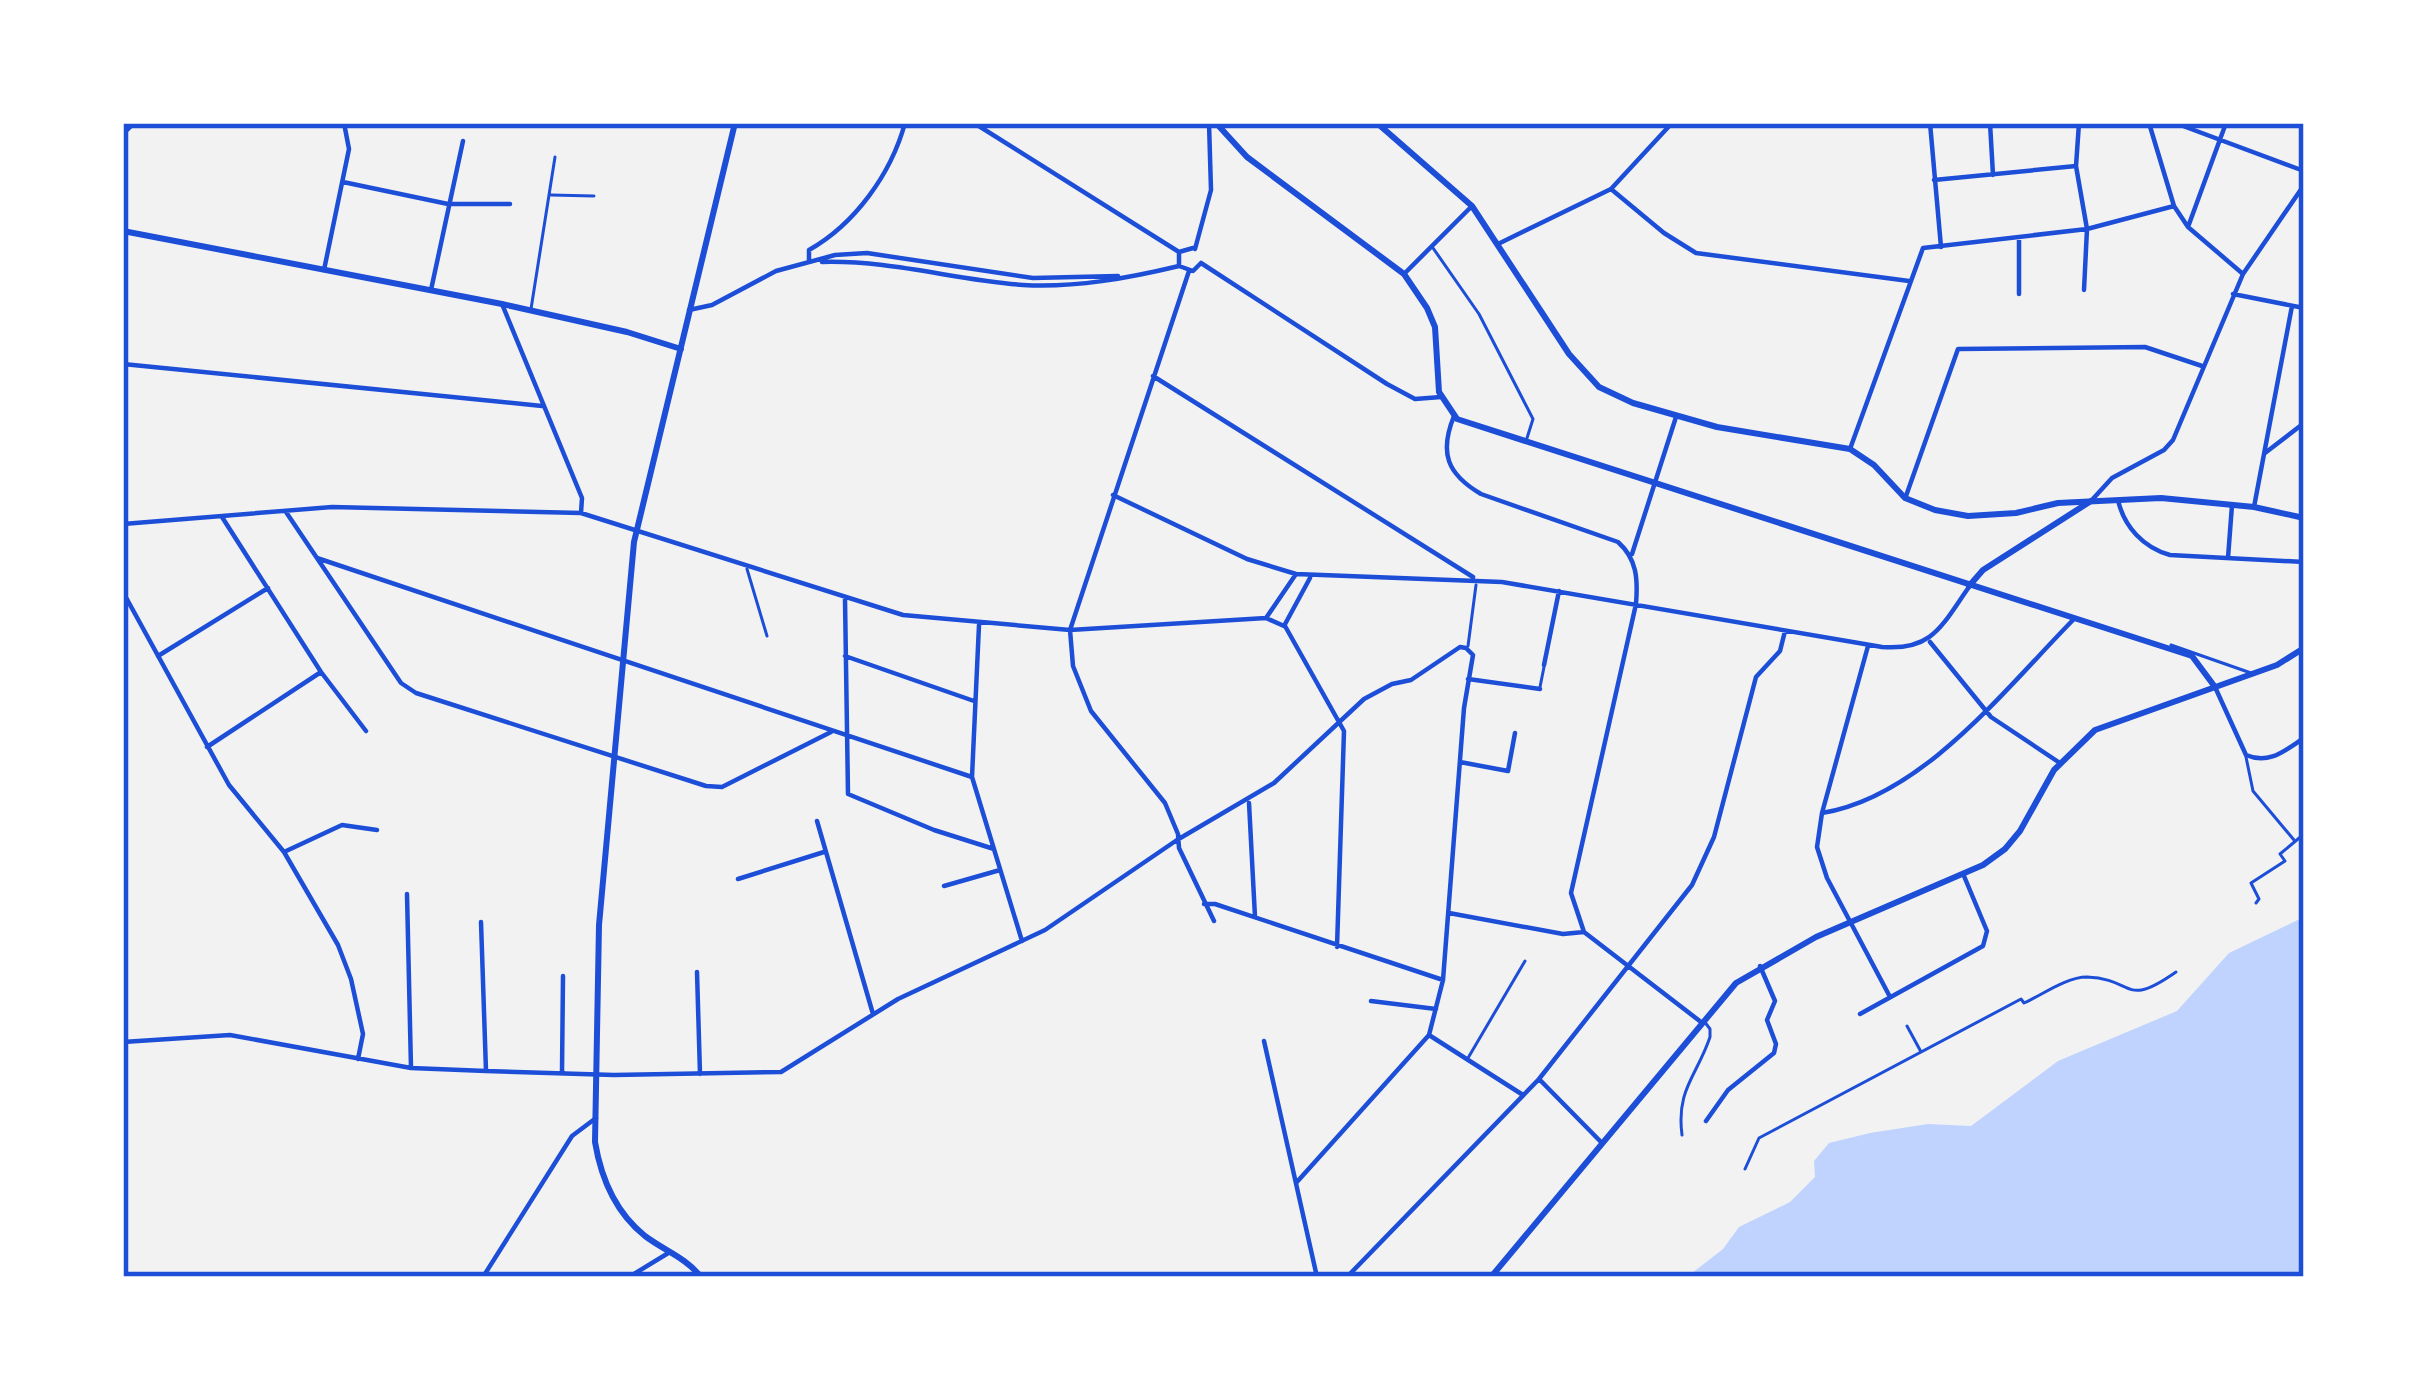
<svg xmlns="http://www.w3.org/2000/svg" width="2427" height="1400" viewBox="0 0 2427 1400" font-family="Merriweather,serif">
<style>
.water{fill:#bfd3fe}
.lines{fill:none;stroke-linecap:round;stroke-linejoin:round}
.service{stroke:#1d4ed8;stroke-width:3}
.pedestrian{stroke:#1d4ed8;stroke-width:3}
.minor{stroke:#1d4ed8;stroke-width:4.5}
.tertiary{stroke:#1d4ed8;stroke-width:6}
.secondary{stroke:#1d4ed8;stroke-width:6}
.neatline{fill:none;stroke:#1d4ed8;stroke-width:4.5}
</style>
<rect width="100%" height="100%" fill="#f2f2f2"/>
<path class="water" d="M 2304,917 L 2304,1277 L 1687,1277 L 1723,1249 L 1739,1227 L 1790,1202 L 1815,1177 L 1814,1161 L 1829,1143 L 1870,1133 L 1928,1124 L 1971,1126 L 2058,1061 L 2177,1011 L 2229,953 Z"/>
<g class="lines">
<path class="service" d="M 551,195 L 594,196
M 1433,248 L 1479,314 L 1533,419 L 1527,438
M 531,309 L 555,157
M 747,569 L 767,636
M 2171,645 L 2251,673
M 1468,1058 L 1525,961"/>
<path class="pedestrian" d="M 1468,646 L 1476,585
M 1540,687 L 1544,667
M 2246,757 L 2253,791 L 2294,840
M 2256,903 L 2259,899 L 2251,883 L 2285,861 L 2280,854 L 2304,834
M 1907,1026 L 1920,1050
M 1682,1135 C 1676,1089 1697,1076 1710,1037 L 1710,1029 L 1704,1021
M 1745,1169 L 1759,1138 L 2021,999 L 2024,1003 C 2042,995 2066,977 2087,977 C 2136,979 2123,1009 2176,972"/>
<path class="minor" d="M 168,123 L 189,123
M 974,123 L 1179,252
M 1930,123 L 1941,247
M 1990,123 L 1993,175
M 2079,123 L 2076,166 L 2087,229 L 2084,290
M 2149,123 L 2174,206 L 2188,227 L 2243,274
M 2175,123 L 2304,171
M 123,134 L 134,123
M 1934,180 L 2076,166
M 343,182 L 448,204 L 510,204
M 1611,189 L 1664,233 L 1696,253 L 1909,281
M 2188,227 L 2226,123
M 2019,240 L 2019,294
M 1500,243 L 1611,189 L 1672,123
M 1195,249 L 1211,190 L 1209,123
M 809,261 L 809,250 C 855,224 891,174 905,123
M 822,262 C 891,260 955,280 1023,285 C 1075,288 1129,278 1179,266
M 1201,263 L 1387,384 L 1415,399 L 1441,397
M 1179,266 L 1179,252 L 1193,248
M 1179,266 L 1193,271 L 1201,263
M 324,270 L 349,149 L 344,123
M 1189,271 L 1070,630 L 1073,666 L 1091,711 L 1165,803 L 1178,834 L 1179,848 L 1214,921
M 1404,274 L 1472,206
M 431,290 L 463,141
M 2233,294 L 2304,308
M 502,304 L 582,498 L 581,513
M 689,310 L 712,305 L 776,271 L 835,255 L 867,253 L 1033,278 L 1118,276
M 123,364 L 542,406
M 1153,376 L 1473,577
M 1454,416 C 1439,453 1447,474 1481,494 L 1618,542 C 1637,559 1638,579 1636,604 L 1571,893 L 1584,932 L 1701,1022
M 1850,449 L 1923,248 L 2087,229 L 2174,206
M 2265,453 L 2304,423
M 1113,495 L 1247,559 L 1296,574 L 1502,582 L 1882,647 C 1933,651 1942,625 1969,587
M 1906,496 L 1958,349 L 2145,347 L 2202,366
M 2118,500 C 2124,527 2144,548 2170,555 L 2304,562
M 2091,501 L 2112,478 L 2164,450 L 2173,440 L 2243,274 L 2304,185
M 2254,507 L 2292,306
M 286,512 L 401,683 L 416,693 L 706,786 L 722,787 L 831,732
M 222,517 L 321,672 L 366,731
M 123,524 L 332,507 L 581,513 L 903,615 L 1070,630 L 1266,618 L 1284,626
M 1632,554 L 1676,417
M 317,558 L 972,777
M 2228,558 L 2232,505
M 123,592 L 229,785 L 284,852 L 338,945 L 351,979 L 363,1034 L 358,1059
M 845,599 L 848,794 L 934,830 L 994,849
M 1266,618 L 1296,574
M 979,625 L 972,777 L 1022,941
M 1284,626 L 1310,578
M 1285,626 L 1344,731 L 1337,947
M 1930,642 L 1991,717 L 2060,763
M 1868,646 L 1822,813 L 1817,847 L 1827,878 L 1889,995
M 158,656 L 268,588
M 845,656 L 974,701
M 1544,665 L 1559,591
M 1468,679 L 1540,689
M 2215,687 L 2246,755 C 2269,765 2284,751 2304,738
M 207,747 L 321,672
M 1460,762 L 1508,771 L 1515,733
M 1249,803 L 1255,917
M 1822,813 C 1922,797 2005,689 2073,620
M 817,821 L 873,1014
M 284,852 L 342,825 L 377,830
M 738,879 L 824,852
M 944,886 L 1000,870
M 407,894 L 411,1068
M 1204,904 L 1215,904 L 1443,980
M 1449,913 L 1563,934 L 1584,932
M 481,922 L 486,1071
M 697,972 L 700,1074
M 1371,1001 L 1436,1009
M 1860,1014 L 1983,946 L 1987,931 L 1964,876
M 1429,1035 L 1523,1095
M 1264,1041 L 1317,1277
M 123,1042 L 230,1035 L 411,1068 L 486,1071 L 614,1075 L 781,1072 L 898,999 L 1045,930 L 1177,840 L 1274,783 L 1364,699 L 1392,684 L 1411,680 L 1460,647 L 1466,648 L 1473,655 L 1464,708 L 1443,980 L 1429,1035 L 1296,1183
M 562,1072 L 563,976
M 1539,1079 L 1601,1142
M 1706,1121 L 1728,1090 L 1774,1053 L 1776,1044 L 1767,1020 L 1775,1001 L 1760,966
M 483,1277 L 572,1136 L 596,1118
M 629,1277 L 670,1252
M 1347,1277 L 1539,1079 L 1692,885 L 1714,837 L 1756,677 L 1780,651 L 1785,631"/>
<path class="tertiary" d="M 123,231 L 502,304 L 627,332 L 681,349
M 1969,586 L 1983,570 L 2091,501
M 701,1277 C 685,1257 665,1251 645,1236 C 615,1212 601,1178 595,1142 L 599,925 L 634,542 L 735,123"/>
<path class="secondary" d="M 1216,123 L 1247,157 L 1404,274 L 1427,308 L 1435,327 L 1439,392 L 1457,419 L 2192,656 L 2215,687
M 1377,123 L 1472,206 L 1569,354 L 1599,387 L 1633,403 L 1717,427 L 1850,449 L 1874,465 L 1905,498 L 1935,510 L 1968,516 L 2016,513 L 2058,503 L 2161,498 L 2254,507 L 2304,518
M 1491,1277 L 1736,983 L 1816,937 L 1983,865 L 2005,849 L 2020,831 L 2054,770 L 2095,730 L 2277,665 L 2304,648"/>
</g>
<rect width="2427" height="1400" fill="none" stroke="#ffffff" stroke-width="252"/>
<rect x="126" y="126" width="2175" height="1148" class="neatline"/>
</svg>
